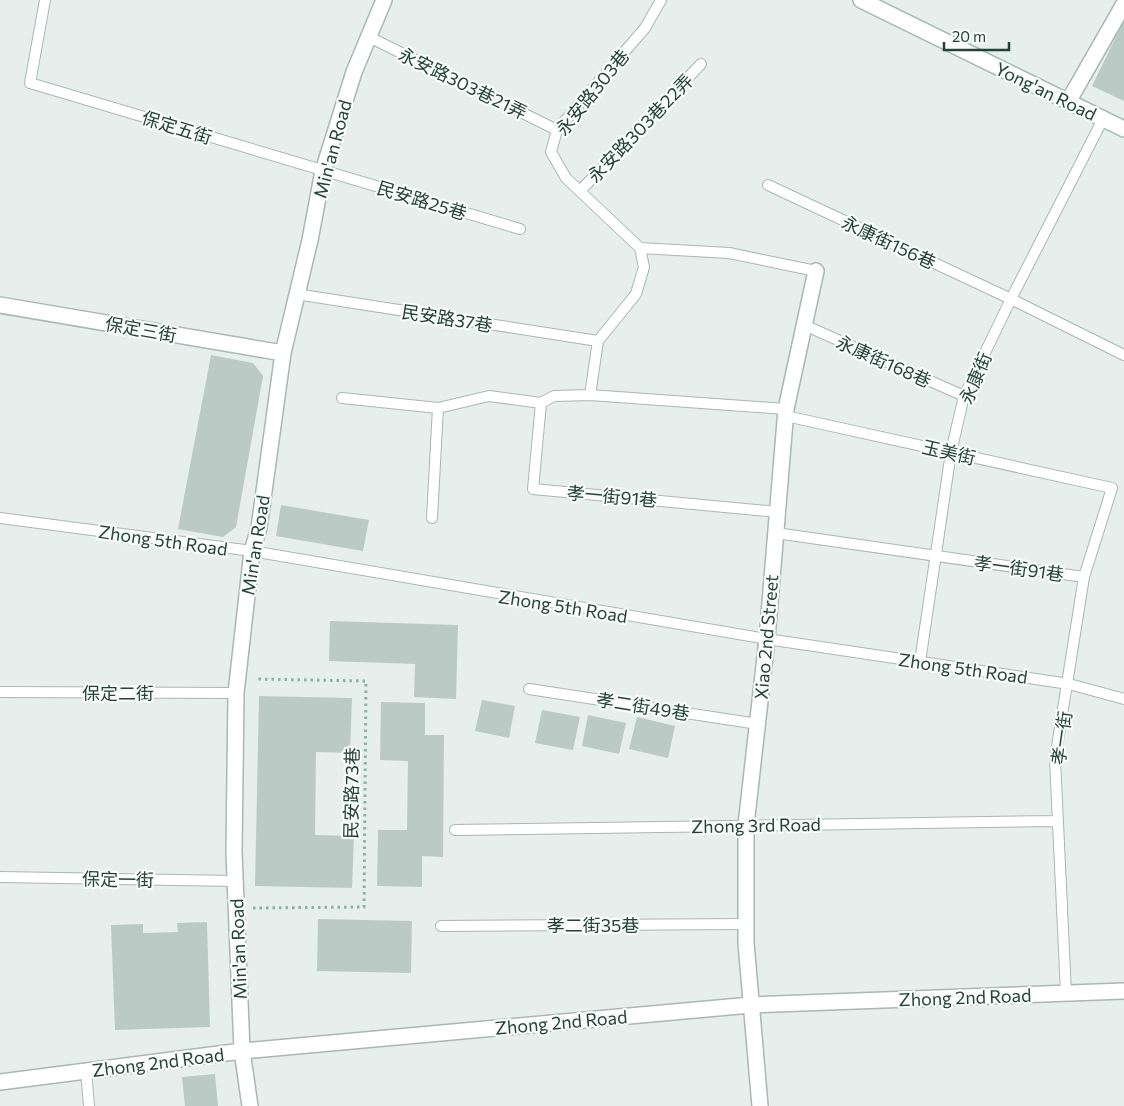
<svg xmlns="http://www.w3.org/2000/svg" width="1124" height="1106" viewBox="0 0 1124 1106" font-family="Commissioner,'Noto Sans TC',sans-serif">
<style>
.building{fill:#bbcac4}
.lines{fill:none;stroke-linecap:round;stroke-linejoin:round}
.service-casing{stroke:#a8b8b2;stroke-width:12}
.minor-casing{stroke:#a8b8b2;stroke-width:18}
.secondary-casing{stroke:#a4bbb3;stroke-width:18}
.path{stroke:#86b3a5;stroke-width:3;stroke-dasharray:2.5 4;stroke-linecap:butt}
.service{stroke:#fff;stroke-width:10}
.minor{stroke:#fff;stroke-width:15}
.secondary{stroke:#fff;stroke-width:15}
.labels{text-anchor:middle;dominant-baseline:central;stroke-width:4.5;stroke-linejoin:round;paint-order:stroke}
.street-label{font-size:18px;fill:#24423a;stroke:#f7fbf9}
</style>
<rect width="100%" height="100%" fill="#e6efeb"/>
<path class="building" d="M 1124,20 L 1124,101 L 1092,86 Z
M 211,355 L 253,363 L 263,376 L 236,527 L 223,537 L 178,529 Z
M 281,505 L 369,520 L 363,551 L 276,536 Z
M 330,621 L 458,625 L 456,699 L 414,697 L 415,664 L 329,661 Z
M 259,696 L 352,698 L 350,753 L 316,752 L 315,835 L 354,836 L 352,888 L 255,886 Z
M 482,700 L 515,706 L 509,738 L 475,731 Z
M 381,702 L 425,703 L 425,735 L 444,735 L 443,857 L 422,856 L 422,887 L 377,886 L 378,830 L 407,830 L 408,761 L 380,760 Z
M 542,710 L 580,717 L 573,750 L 535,743 Z
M 588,715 L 626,723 L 619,754 L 582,746 Z
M 637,717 L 675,726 L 668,758 L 629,749 Z
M 318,919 L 412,921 L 411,973 L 317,971 Z
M 207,922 L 210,1027 L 115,1030 L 111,925 L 143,924 L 143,933 L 178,932 L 177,923 Z
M 215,1074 L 218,1106 L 185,1106 L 182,1077 Z"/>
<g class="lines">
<defs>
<path id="service" d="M 45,0 L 30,83 L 520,229
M 369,37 L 557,130
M 768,185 L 1011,299 L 1124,355
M 580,191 L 701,64
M 640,248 L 729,253 L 816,271
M 296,294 L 598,341
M 804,325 L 964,396
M 590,395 L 598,341 L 636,294 L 644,267 L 640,248 L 566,178 L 551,152 L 557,130 L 645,28 L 661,0
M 342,398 L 438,408 L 489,396 L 541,403
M 541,403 L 533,489 L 778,512
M 541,403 L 554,396 L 590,395 L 786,409
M 786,416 L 1112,488 L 1084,577 L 1055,759 L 1066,993
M 0,518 L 252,551 L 767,639 L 1069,684 L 1124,699
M 432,518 L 438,408
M 776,533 L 1084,577
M 920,662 L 951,452 L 964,396 L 1011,299 L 1103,119
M 529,689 L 758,724
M 0,692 L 236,693
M 455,830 L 1057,821
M 0,877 L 235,881
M 441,926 L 746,924
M 86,1071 L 89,1106"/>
<path id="minor" d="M 1068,102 L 1124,4
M 0,305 L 283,353
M 0,1082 L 242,1051 L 751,1005 L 1124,991
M 250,1106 L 242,1051 L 234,852 L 236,693 L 252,551 L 259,528 L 283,353 L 310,240 L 323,171 L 354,72 L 384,0
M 760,1106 L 746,943 L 746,825 L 767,639 L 786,409 L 816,271"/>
<path id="secondary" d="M 861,0 L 1124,129"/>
</defs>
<use href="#service" class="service-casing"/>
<use href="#minor" class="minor-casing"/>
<use href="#secondary" class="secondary-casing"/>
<path class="path" d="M 253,908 L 364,907 L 366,681 L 256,679"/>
<use href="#service" class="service"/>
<use href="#minor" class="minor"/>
<use href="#secondary" class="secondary"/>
</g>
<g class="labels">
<g class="street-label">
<text transform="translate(463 83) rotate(26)">永安路303巷21弄</text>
<text transform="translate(1046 91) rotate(26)">Yong'an Road</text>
<text transform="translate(592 92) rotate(-51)">永安路303巷</text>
<text transform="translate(177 127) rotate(17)">保定五街</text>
<text transform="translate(640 128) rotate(-46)">永安路303巷22弄</text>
<text transform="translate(332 149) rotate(-75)">Min'an Road</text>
<text transform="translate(422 200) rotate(17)">民安路25巷</text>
<text transform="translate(889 242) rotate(25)">永康街156巷</text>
<text transform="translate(447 318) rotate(9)">民安路37巷</text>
<text transform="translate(141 329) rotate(10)">保定三街</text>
<text transform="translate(884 361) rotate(24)">永康街168巷</text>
<text transform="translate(975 378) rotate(-67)">永康街</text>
<text transform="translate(949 452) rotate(13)">玉美街</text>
<text transform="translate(612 496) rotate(5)">孝一街91巷</text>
<text transform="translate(163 540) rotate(8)">Zhong 5th Road</text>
<text transform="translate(255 545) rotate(-81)">Min'an Road</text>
<text transform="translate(1019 568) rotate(8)">孝一街91巷</text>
<text transform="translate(563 606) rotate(9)">Zhong 5th Road</text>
<text transform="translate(766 637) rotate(-85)">Xiao 2nd Street</text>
<text transform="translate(963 668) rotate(8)">Zhong 5th Road</text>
<text x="118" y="693">保定二街</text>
<text transform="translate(643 706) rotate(9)">孝二街49巷</text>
<text transform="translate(1061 738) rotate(-82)">孝一街</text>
<text transform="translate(351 793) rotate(-89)">民安路73巷</text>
<text transform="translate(756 825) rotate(-1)">Zhong 3rd Road</text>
<text transform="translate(118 879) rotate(1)">保定一街</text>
<text x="593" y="925">孝二街35巷</text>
<text transform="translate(238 949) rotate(-92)">Min'an Road</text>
<text transform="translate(965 997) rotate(-2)">Zhong 2nd Road</text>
<text transform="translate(561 1022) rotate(-5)">Zhong 2nd Road</text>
<text transform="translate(158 1062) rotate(-7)">Zhong 2nd Road</text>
</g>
</g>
<path d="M944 42v8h65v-8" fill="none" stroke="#24423a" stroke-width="2.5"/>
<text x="952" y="42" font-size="15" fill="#24423a" stroke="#f7fbf9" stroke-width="4" paint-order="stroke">20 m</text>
</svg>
